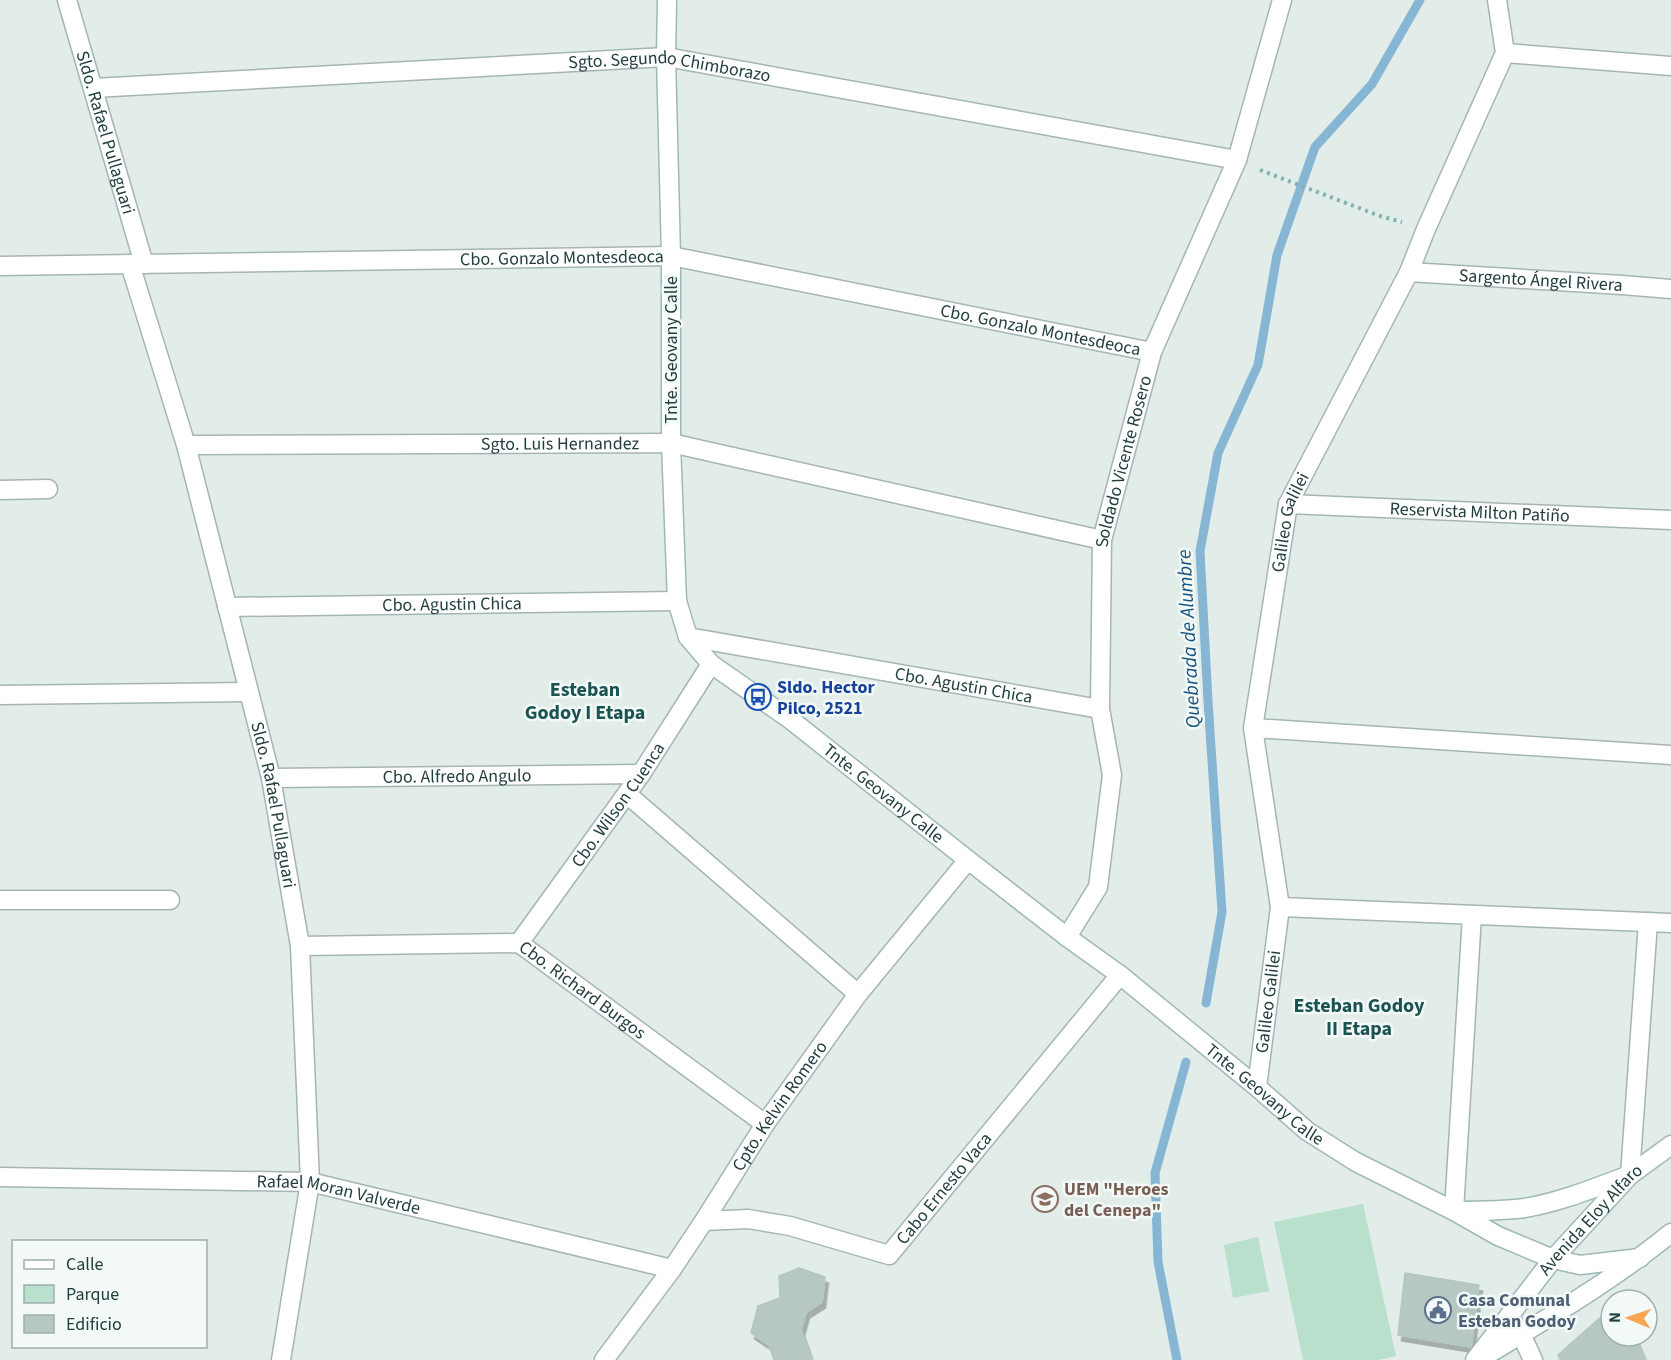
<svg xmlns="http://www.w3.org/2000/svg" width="1671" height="1360" viewBox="0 0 1671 1360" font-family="'Source Sans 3',sans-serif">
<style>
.green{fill:#b9dfcd}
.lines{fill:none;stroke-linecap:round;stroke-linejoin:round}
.stream{stroke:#87b6d5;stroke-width:9}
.building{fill:#b7c8c4;stroke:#b4c7c3;stroke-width:1.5;filter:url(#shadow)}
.street-casing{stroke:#a4b5b3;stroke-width:21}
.secondary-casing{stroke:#9fb9b6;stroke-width:21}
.path{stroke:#80b2ae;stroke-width:4;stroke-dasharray:3 4.5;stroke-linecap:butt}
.street{stroke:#fff;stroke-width:18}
.secondary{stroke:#fff;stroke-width:18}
.labels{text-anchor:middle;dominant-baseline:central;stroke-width:5;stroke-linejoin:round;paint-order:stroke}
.street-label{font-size:18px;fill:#213f3e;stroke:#f2f9f7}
.transit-label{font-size:18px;font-weight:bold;fill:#164399;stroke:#f2f9f7;text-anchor:start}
.education-label{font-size:18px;font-weight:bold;fill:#785e54;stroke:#f2f9f7;text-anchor:start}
.service-label{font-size:18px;font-weight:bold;fill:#4e5e75;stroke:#f2f9f7;text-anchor:start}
.water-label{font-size:20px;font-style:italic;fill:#17547e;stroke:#f2f9f7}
.neighbourhood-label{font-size:20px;font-weight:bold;fill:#1b5252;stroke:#f2f9f7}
</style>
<defs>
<filter id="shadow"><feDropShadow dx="3.5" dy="6" stdDeviation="0" flood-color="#0004"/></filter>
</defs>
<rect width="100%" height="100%" fill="#e2edea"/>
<path class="green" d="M 1363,1204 L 1396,1356 L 1378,1360 L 1303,1360 L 1274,1222 Z
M 1258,1237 L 1269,1291 L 1233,1298 L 1224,1245 Z"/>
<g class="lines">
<path class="stream" d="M 1206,1003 L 1222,912 L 1208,701 L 1200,551 L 1218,453 L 1258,365 L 1277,255 L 1315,147 L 1372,84 L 1420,0
M 1177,1360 L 1158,1262 L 1155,1173 L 1186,1062"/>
</g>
<path class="building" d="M 799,1268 L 825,1277 L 822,1302 L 806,1312 L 801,1330 L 811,1359 L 813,1360 L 774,1360 L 769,1345 L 751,1333 L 758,1306 L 780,1298 L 779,1276 Z
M 1405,1273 L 1479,1285 L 1471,1347 L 1398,1335 Z
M 1611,1308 L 1611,1336 L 1635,1336 L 1645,1360 L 1560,1360 L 1558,1355 Z"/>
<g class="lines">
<defs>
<g id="street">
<path id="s1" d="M 67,0 L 144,264"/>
<path d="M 1505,53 L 1671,66"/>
<path id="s2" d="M 93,88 L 666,57 L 1237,160"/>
<path id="s3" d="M 130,264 L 186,445 L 271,778 L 300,946 L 310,1182 L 281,1360"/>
<path id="s4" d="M 0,266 L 671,256 L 1152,352"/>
<path id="s5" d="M 1409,272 L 1622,285 L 1671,289"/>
<path id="s6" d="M 186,445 L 671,443 L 1102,540"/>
<path d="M 0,490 L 48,489"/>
<path id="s7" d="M 1288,504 L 1671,520"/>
<path id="s8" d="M 227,607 L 677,601"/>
<path id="s9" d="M 688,637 L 1100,709"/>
<path d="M 0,695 L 249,692"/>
<path d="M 1253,728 L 1671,755"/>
<path id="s10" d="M 271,778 L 641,774"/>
<path d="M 627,794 L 858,994"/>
<path d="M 0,900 L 170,900"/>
<path d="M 1280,907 L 1671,923"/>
<path id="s11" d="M 1067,937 L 1098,887 L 1112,775 L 1100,709 L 1102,540 L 1152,352 L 1237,160 L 1282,0"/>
<path id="s12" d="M 519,943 L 641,774 L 711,664"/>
<path id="s13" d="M 300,946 L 519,943 L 765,1124"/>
<path id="s14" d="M 1257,1087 L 1280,907 L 1253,728 L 1288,504 L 1409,272 L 1426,229 L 1505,53 L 1497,0"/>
<path d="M 1630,1175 L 1648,922"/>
<path id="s15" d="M 0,1177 L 310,1182 L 672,1269"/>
<path d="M 1454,1211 L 1472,915"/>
<path id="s16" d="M 704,1221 L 748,1219 L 790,1226 L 889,1255 L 1120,975"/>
<path d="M 1509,1316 L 1521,1334 L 1533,1360"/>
<path id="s17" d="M 604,1360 L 672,1269 L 704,1221 L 765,1124 L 858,994 L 968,860"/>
</g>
<g id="secondary">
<path id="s18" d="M 667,0 L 666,57 L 671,256 L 671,443 L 677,601 L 688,637 L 711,664 L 791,720 L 968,860 L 1067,937 L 1120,975 L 1257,1087 L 1307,1131 L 1356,1162 L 1454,1211 L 1498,1236 L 1553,1259 L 1580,1265 L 1640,1258"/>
<path d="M 1456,1211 C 1479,1211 1502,1211 1525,1208 C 1560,1202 1594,1188 1627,1176"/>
<path d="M 1480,1359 C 1545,1320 1612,1281 1671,1233"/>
<path id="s19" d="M 1475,1360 L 1553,1259 L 1630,1175 L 1671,1145"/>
</g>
</defs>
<use href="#street" class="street-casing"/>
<use href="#secondary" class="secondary-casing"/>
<path class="path" d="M 1260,170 L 1380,216 L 1402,222"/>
<use href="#street" class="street"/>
<use href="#secondary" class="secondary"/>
</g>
<defs>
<symbol id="bus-ring" viewBox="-11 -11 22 22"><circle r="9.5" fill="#f2f9f7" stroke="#1a4fb4" stroke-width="1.5"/><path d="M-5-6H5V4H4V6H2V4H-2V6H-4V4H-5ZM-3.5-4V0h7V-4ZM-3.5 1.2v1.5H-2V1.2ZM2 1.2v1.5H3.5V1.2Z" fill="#1a4fb4"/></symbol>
<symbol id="school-ring" viewBox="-11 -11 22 22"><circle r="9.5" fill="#f2f9f7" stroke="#8d6e63" stroke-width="1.5"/><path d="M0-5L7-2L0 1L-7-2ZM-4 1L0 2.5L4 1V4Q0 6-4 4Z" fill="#8d6e63"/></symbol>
<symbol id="civic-ring" viewBox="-11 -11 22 22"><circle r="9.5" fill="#f2f9f7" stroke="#5c6f8a" stroke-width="1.5"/><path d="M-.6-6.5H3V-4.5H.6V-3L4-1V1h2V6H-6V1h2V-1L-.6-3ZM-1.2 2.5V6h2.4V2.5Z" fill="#5c6f8a"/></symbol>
</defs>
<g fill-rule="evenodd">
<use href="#bus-ring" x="743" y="682" width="30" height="30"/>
<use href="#school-ring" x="1030" y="1184" width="30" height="30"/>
<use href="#civic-ring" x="1423" y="1295" width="30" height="30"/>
</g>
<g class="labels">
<g class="street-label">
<text stroke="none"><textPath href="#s2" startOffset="578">Sgto. Segundo Chimborazo</textPath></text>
<text stroke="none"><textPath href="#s1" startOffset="138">Sldo. Rafael Pullaguari</textPath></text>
<text stroke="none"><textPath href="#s4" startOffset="562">Cbo. Gonzalo Montesdeoca</textPath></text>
<text stroke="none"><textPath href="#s5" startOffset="132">Sargento Ángel Rivera</textPath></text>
<text stroke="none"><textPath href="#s4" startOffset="1048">Cbo. Gonzalo Montesdeoca</textPath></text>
<text transform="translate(671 350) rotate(-90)">Tnte. Geovany Calle</text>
<text stroke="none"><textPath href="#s6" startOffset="374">Sgto. Luis Hernandez</textPath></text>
<text stroke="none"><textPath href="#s11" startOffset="489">Soldado Vicente Rosero</textPath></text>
<text stroke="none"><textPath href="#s7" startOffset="192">Reservista Milton Patiño</textPath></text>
<text stroke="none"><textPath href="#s14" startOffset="572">Galileo Galilei</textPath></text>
<text stroke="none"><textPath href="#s8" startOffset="225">Cbo. Agustin Chica</textPath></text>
<text stroke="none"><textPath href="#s9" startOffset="280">Cbo. Agustin Chica</textPath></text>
<text stroke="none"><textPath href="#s10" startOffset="186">Cbo. Alfredo Angulo</textPath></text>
<text stroke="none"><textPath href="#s18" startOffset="890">Tnte. Geovany Calle</textPath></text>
<text stroke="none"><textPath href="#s3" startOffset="560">Sldo. Rafael Pullaguari</textPath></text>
<text stroke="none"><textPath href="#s12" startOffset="170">Cbo. Wilson Cuenca</textPath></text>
<text stroke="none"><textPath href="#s13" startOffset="298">Cbo. Richard Burgos</textPath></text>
<text stroke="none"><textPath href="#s14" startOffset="86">Galileo Galilei</textPath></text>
<text stroke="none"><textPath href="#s18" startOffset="1376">Tnte. Geovany Calle</textPath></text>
<text stroke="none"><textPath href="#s17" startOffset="309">Cpto. Kelvin Romero</textPath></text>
<text stroke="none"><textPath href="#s16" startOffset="276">Cabo Ernesto Vaca</textPath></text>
<text stroke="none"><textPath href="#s15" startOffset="340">Rafael Moran Valverde</textPath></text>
<text stroke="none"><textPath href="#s19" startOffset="182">Avenida Eloy Alfaro</textPath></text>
</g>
<g class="transit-label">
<text x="777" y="687">Sldo. Hector<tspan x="777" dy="21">Pilco, 2521</tspan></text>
</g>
<g class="education-label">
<text x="1064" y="1189">UEM "Heroes<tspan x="1064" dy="21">del Cenepa"</tspan></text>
</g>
<g class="service-label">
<text x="1458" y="1300">Casa Comunal<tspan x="1458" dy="21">Esteban Godoy</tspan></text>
</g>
<g class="water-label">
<text transform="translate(1189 639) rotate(-93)">Quebrada de Alumbre</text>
</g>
<g class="neighbourhood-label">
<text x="585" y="690">Esteban<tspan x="585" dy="23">Godoy I Etapa</tspan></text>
<text x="1359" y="1006">Esteban Godoy<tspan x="1359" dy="23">II Etapa</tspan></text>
</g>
</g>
<rect x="12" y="1240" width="195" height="108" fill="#f2f9f7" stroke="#9eafad" stroke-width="1.5"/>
<rect x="24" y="1260" width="30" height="9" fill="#ffffff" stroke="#9eafad" stroke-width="1.5"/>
<text x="66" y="1270" font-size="18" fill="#213f3e">Calle</text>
<rect x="24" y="1285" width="30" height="18" fill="#b9dfcd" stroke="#9eafad" stroke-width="1.5"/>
<text x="66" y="1300" font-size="18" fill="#213f3e">Parque</text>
<rect x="24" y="1315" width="30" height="18" fill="#b7c8c4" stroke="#9eafad" stroke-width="1.5"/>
<text x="66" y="1330" font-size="18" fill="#213f3e">Edificio</text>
<g transform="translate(1629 1318) rotate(272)"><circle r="28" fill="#f2f9f7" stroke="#9eafad" stroke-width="1.5"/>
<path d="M0-4.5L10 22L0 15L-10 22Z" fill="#f9a453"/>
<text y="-9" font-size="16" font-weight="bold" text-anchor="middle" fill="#213f3e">N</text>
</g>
</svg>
